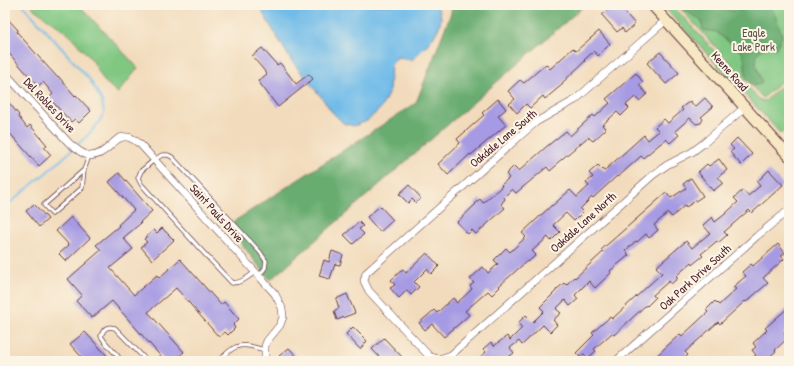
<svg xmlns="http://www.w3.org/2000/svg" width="794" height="366" viewBox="0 0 794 366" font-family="'Patrick Hand',sans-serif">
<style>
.green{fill:#80c782;stroke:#657356}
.forest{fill:#68ac70;stroke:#59664e}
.water{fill:#6fbbe9;stroke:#5c6d8a}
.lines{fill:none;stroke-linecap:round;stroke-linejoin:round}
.stream{stroke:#6fbbe9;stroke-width:2}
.building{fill:#a59ae3}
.service-casing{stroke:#633b41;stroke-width:5}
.minor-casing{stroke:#633b41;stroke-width:8}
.secondary-casing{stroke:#633b41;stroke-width:12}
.service{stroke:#fff;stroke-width:3.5}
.minor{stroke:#fff;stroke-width:7}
.secondary{stroke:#f7e8c3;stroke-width:10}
.labels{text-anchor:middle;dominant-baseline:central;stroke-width:4;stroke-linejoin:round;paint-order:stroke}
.park-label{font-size:12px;fill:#5a5145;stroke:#fcf5e5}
.street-label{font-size:12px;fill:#4a1f2b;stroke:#fcf5e5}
</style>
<rect width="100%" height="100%" fill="#fcf5e5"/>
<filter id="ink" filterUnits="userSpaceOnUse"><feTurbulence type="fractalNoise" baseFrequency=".025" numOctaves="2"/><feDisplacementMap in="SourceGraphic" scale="8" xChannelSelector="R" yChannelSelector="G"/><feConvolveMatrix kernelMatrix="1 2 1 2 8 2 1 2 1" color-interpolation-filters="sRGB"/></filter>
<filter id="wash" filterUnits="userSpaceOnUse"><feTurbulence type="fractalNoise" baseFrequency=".012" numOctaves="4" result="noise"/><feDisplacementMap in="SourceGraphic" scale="16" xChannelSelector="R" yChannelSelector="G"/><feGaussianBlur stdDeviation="0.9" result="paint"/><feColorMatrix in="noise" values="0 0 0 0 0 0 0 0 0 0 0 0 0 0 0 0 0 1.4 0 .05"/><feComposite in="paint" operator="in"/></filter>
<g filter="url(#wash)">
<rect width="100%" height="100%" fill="#f2dbbc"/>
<path class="green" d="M 32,5 L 79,5 L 138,68 L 118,93 L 104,81 L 93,61 L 69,34 L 34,9 Z
M 662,5 L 672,5 L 760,100 L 765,101 L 789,79 L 789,127 L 781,134 Z
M 677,5 L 789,5 L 789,74 L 763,98 Z"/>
<path class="forest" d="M 452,5 L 585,5 L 270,280 L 227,226 L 416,103 L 451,13 Z
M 678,5 L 704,5 L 712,6 L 723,5 L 731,11 L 742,10 L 746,5 C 752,5 759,4 766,5 C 774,7 780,29 782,36 L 776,48 L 766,46 L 757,53 L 756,65 L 762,82 L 759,85 L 753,85 L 747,81 L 745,68 L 745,60 L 742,52 L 716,32 L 703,30 L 701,20 L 689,13 Z"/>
<path class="water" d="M 260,5 L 437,5 C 438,9 441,14 441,18 C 440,34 423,49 412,60 L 397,57 L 391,65 L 389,92 L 381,108 L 367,121 L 354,126 L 343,123 L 332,112 L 322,98 L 291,60 L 264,15 Z"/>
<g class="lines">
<path class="stream" d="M 5,207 L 59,162 L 90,133 L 99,122 L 104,113 L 102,101 L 90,80 L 23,5"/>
</g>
<g id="blocks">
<path class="building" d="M 613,5 L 618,5 L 635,24 L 625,33 L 622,28 L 617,32 L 602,15 Z
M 5,16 L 18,30 L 17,32 L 38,56 L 57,77 L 58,76 L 75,96 L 76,95 L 91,111 L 79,123 L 75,119 L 71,122 L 49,98 L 53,94 L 43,82 L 38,86 L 5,49 Z
M 599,31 L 610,44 L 598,56 L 594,51 L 584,60 L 585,61 L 562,83 L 563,84 L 545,99 L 543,96 L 530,108 L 526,104 L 517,113 L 509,104 L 515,99 L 508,91 L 520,80 L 524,83 L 546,64 L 550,69 L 573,48 L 576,51 Z
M 262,48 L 277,65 L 280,63 L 296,84 L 309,74 L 313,79 L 278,107 L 258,81 L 267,74 L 252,56 Z
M 660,52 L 679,73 L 666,84 L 647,63 Z
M 636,73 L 643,82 L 639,85 L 647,94 L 639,101 L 635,97 L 626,105 L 629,108 L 621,116 L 617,112 L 602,125 L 606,129 L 593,141 L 588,137 L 556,164 L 557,165 L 550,171 L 547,167 L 516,193 L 512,189 L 504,197 L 505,199 L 501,204 L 505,208 L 476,234 L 472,230 L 468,234 L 457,222 L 476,204 L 475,203 L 480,199 L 483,203 L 502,186 L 501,185 L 509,178 L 506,174 L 514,166 L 519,171 L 546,147 L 566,131 L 570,136 L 593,115 L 595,117 L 610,103 L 606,99 Z
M 5,98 L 19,115 L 18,116 L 27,128 L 30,125 L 47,145 L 44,147 L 51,155 L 39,166 L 5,128 Z
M 705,98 L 713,107 L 701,117 L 703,119 L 701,123 L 696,124 L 690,118 L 675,131 L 679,135 L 670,143 L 666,139 L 643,158 L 641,156 L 618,177 L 617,176 L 593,198 L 592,197 L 580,209 L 583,212 L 574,221 L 566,213 L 553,225 L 560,232 L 551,241 L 548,237 L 532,251 L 536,255 L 528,262 L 527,261 L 499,286 L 500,287 L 492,295 L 488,291 L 480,298 L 465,311 L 469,315 L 444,337 L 432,324 L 425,330 L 419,323 L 434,310 L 437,313 L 453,298 L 457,303 L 472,289 L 470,286 L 474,283 L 470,279 L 483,267 L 488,273 L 498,264 L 494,260 L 506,248 L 510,252 L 526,237 L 522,233 L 552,205 L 552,206 L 570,190 L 577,197 L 589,186 L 586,183 L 593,177 L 589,173 L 598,165 L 604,171 L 644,135 L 648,140 L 659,131 L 655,127 L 664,119 L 668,123 L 683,110 L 681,108 L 690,101 L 695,107 Z
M 498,99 L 506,109 L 498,116 L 506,125 L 471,155 L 470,154 L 448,175 L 438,164 L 460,143 L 457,139 L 484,115 L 482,113 Z
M 737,138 L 752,154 L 741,165 L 730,152 L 734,149 L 730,145 Z
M 719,159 L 727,170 L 718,177 L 723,183 L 713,191 L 698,172 L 707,164 L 709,166 Z
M 769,170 L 783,185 L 752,213 L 749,210 L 724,232 L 727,235 L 718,243 L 717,241 L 701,254 L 703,256 L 693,264 L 692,262 L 676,276 L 678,278 L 671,284 L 669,281 L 653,295 L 655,298 L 647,306 L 646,305 L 614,335 L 612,333 L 594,349 L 596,351 L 588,358 L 584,354 L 580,357 L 576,353 L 594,335 L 592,333 L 610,317 L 612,319 L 662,273 L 656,267 L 686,241 L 692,248 L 710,233 L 703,225 L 712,217 L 715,222 L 724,215 L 738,202 L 734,198 L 743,190 L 748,196 L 760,186 L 757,182 Z
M 119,173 L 152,211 L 140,222 L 141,223 L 123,238 L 133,249 L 110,268 L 134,295 L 157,275 L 159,278 L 180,259 L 221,305 L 224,302 L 239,319 L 233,325 L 235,328 L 228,335 L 225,332 L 219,337 L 176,288 L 148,312 L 184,352 L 173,361 L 165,361 L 112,301 L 92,318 L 76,301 L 82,295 L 68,279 L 101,250 L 96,245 L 119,226 L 118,225 L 134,210 L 109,182 Z
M 691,178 L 703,196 L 686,207 L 685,205 L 672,217 L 668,213 L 654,225 L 658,230 L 649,238 L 646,234 L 637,242 L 636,241 L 625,251 L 629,255 L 610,271 L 611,273 L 595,288 L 589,281 L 575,295 L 578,299 L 570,306 L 565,300 L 556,309 L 561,313 L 553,320 L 557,325 L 550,332 L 543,325 L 522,345 L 519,341 L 510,348 L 514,353 L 503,361 L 476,361 L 486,352 L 483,349 L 491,342 L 494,346 L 507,336 L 510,340 L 522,328 L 518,323 L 526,315 L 533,322 L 544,311 L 540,307 L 556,291 L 556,290 L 564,283 L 566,285 L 574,277 L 575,278 L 603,252 L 601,250 L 666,193 L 671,198 L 686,188 L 683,184 Z
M 409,185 L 421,198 L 416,203 L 412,199 L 408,203 L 399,194 Z
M 34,204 L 48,219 L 39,227 L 26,211 Z
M 380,206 L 393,220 L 380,232 L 367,217 Z
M 71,217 L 90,238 L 66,261 L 59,254 L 69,245 L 56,231 Z
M 359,222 L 363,226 L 359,229 L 364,234 L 353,244 L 344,235 Z
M 162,228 L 174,240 L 152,260 L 141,247 L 147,242 L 144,239 L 154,230 L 157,233 Z
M 778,244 L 785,253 L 781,256 L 784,259 L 763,278 L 768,283 L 746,302 L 745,301 L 720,324 L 718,322 L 685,352 L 688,355 L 682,361 L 651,361 L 680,334 L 682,336 L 708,312 L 706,310 L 715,301 L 719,305 L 736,289 L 733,287 L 746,276 L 742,272 L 751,264 L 753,266 Z
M 332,251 L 343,255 L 340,265 L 335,264 L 330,279 L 319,276 L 324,260 L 329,262 Z
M 427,253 L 439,266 L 431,274 L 427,269 L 414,282 L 419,287 L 411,295 L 407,290 L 399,298 L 390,288 L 395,285 L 391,280 L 403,269 L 406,273 Z
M 347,294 L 355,313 L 337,320 L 334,311 L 339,308 L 336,299 Z
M 789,307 L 789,329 L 784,333 L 788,338 L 775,350 L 776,351 L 765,361 L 749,361 L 756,355 L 752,350 L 756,347 L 753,343 L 767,330 L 765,328 Z
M 353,327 L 367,341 L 360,349 L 346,334 Z
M 85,332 L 112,361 L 85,361 L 70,344 Z
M 384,338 L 402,357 L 398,361 L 383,361 L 372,349 Z
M 289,348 L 301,361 L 284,361 L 279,356 Z"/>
</g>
</g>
<g filter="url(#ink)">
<use href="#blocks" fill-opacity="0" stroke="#633b41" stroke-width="1"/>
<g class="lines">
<defs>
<path id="service" d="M 84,170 L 44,205 L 52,214 L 82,188 L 84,170 L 89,156
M 255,272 C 248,277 242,283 232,283 L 201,250 L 141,184 L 138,178 L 141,171 L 154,160 L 162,155 L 168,155 L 172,157 L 260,252 L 266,261 L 265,268 L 259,276
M 122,361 L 105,342 L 101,336 C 104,328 107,326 115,328 L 147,361
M 219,361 C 224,356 230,349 236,347 C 245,343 256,348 265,350
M 251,361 L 265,360"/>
<path id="minor" d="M 666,20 L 575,100 L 536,122 L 521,135 L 366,273 L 364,281 L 369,291 L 430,357 L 439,359 L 451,355 L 653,175 L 667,165 L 692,152 L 704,143 L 745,107
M 5,73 L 69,143 C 86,158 94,161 111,145 C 115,141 119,137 124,137 C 131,136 136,141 141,145 L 275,294 L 282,308 L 283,317 L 280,325 L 267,341 L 265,346 L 265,361
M 616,361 L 757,236 L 789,210"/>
<path id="secondary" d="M 652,5 L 789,156"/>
</defs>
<use href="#service" class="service-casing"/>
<use href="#minor" class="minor-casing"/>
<use href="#secondary" class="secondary-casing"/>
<use href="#service" class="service"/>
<use href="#minor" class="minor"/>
<use href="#secondary" class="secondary"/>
</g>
</g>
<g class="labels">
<g class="park-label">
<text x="754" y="32">Eagle<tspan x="754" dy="14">Lake Park</tspan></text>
</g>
<g class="street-label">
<text transform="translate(730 71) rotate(48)">Keene Road</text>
<text transform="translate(50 105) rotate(47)">Del Robles Drive</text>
<text transform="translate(503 138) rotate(-40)">Oakdale Lane South</text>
<text transform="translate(217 213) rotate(48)">Saint Pauls Drive</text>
<text transform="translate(583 222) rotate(-42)">Oakdale Lane North</text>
<text transform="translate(695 277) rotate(-42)">Oak Park Drive South</text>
</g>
</g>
<rect width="794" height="366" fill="none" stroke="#fcf5e5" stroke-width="20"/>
</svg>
